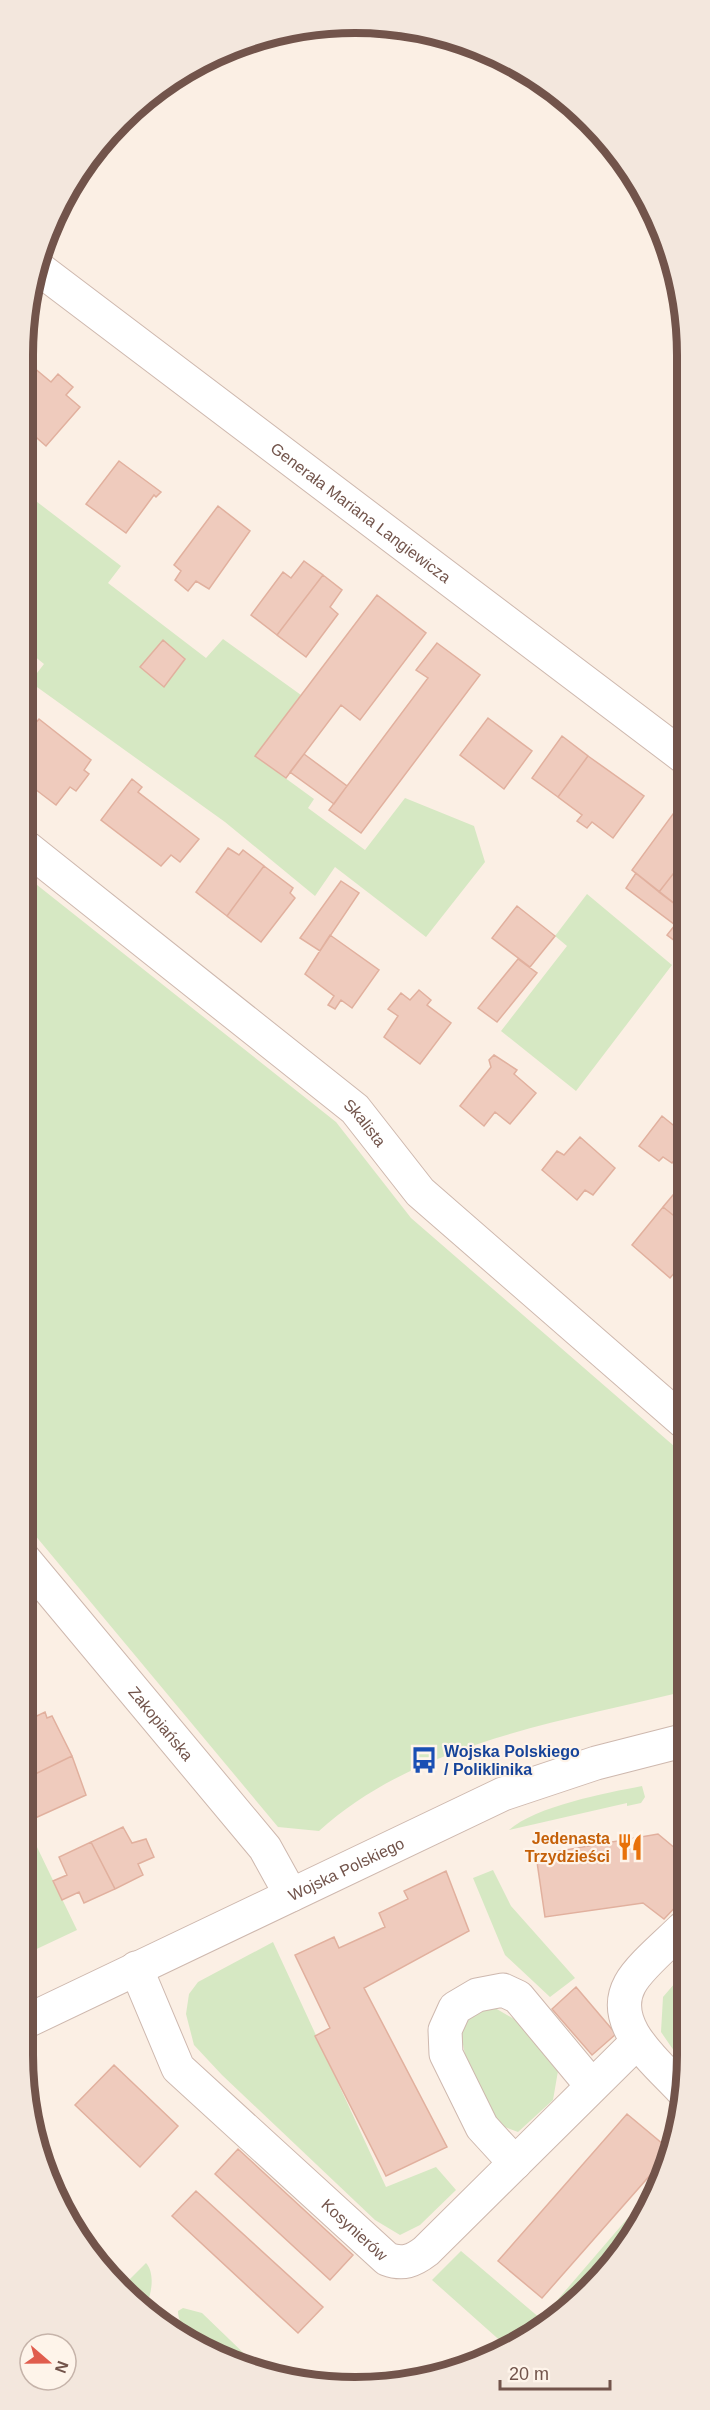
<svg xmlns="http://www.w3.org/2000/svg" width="710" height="2410" viewBox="0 0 710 2410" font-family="Arial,sans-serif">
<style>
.green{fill:#d6e8c3}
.building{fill:#efcbbd;stroke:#e1b09e;stroke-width:1.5}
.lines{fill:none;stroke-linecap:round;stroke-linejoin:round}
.minor-casing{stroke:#ceb8ae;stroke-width:35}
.minor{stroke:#fff;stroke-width:33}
.labels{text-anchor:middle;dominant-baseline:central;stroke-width:4.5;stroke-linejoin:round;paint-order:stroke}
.street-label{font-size:16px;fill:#72544b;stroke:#fef4ea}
.transit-label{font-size:16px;font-weight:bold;fill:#164399;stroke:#fef4ea;text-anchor:start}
.food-label{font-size:16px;font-weight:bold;fill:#c56008;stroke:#fef4ea;text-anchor:end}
.rim{fill:none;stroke:#72544b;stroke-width:8}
</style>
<rect width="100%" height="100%" fill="#fbefe4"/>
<path class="green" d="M 28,495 L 121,566 L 108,583 L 206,658 L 223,639 L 301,695 L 255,756 L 314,799 L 308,808 L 365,850 L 405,798 L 474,826 L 485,862 L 426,937 L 335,867 L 315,896 L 225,822 L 30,682 L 44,664 L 28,651 Z
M 27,877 L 336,1122 L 411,1218 L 682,1453 L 682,1692 C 559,1722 416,1743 319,1831 L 278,1827 L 24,1522 Z
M 587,894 L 672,965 L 576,1091 L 501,1031 L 567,946 L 555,936 Z
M 642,1786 L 645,1797 L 641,1803 L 627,1806 L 627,1803 L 509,1830 C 536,1806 606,1793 642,1786 Z
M 23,1818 L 77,1930 L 26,1954 L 23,1947 Z
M 493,1870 L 511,1906 L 575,1978 L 550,1997 L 505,1955 L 473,1878 Z
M 273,1942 L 386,2187 L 436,2167 L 456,2190 L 420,2225 L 400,2235 L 375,2220 L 222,2075 L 194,2045 L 186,2014 L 189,1994 L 198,1982 Z
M 681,1976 L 681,2061 L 661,2032 L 663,1997 Z
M 495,2008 L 521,2023 L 558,2071 L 553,2100 L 518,2132 L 497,2124 L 467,2064 L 461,2035 L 471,2014 Z
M 657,2184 L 643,2222 L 558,2319 L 505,2345 L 432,2280 L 461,2251 L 541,2319 Z
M 87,2245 L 127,2282 L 146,2263 C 155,2273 152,2293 146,2306 L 128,2292 L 119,2281 L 117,2283 L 105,2274 Z
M 183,2308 L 202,2313 L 257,2366 C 233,2360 178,2341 178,2311 Z"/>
<path class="building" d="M 33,367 L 51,382 L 58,374 L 73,387 L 66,395 L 80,407 L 46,446 L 30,432 L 28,433 L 29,372 Z
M 119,461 L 161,492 L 156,497 L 154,495 L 126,533 L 86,504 Z
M 218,506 L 250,531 L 209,589 L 196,581 L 188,591 L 175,580 L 181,571 L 174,565 Z
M 304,561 L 323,575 L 277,635 L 251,615 L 283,572 L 291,578 Z
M 323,575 L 342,590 L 330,607 L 338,614 L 306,657 L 277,635 Z
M 377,595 L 426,633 L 360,720 L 341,705 L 286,778 L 255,756 Z
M 163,640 L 185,659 L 164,687 L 140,667 Z
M 437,643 L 480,675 L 361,833 L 329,810 L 428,678 L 416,670 Z
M 488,718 L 532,751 L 504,789 L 460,755 Z
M 39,719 L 91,760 L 84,770 L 89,774 L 76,791 L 70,787 L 56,805 L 27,783 L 27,733 Z
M 562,736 L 588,756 L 558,797 L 532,778 Z
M 304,754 L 347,786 L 334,804 L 290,772 Z
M 588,756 L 644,796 L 613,838 L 592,822 L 587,828 L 577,821 L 582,815 L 558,797 Z
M 132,779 L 142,787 L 138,792 L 199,839 L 180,862 L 171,855 L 161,866 L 101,820 Z
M 673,814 L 684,824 L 684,860 L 659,892 L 632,870 Z
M 228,848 L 239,855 L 243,850 L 264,866 L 227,916 L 196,892 Z
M 684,860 L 684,911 L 659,892 Z
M 264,866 L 293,888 L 290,893 L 295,898 L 261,942 L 227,916 Z
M 636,873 L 684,911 L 683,947 L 667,935 L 675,925 L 626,888 Z
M 341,881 L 359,893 L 320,951 L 300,938 Z
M 517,906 L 555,936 L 530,967 L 492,938 Z
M 330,935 L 379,970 L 352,1008 L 341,1000 L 335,1009 L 328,1005 L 334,996 L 305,974 Z
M 518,959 L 537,973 L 497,1022 L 478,1008 Z
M 419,990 L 431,1000 L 427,1005 L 451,1023 L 420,1064 L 384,1037 L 398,1016 L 388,1009 L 401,993 L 410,1000 Z
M 494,1055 L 517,1070 L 514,1074 L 536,1093 L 510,1124 L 495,1112 L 484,1126 L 460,1106 L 491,1067 L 489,1060 Z
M 662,1116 L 683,1133 L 683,1150 L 672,1163 L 663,1157 L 659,1161 L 639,1146 Z
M 580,1137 L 615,1168 L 593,1195 L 585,1190 L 577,1200 L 542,1170 L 557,1151 L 564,1155 Z
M 683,1183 L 683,1223 L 663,1207 Z
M 663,1207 L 683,1223 L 683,1263 L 670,1278 L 632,1245 Z
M 45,1712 L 47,1718 L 52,1716 L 72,1756 L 23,1780 L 24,1722 Z
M 72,1756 L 86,1795 L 33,1819 L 23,1799 L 23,1780 Z
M 123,1827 L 132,1843 L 146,1839 L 154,1857 L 138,1864 L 143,1875 L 115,1889 L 91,1842 Z
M 658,1834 L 682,1854 L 682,1900 L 664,1919 L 643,1903 L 545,1917 L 536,1855 Z
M 91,1842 L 115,1889 L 84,1903 L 79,1892 L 62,1900 L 53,1881 L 67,1875 L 59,1857 Z
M 446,1871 L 469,1931 L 364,1988 L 447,2147 L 386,2176 L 315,2036 L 330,2028 L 295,1955 L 334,1937 L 339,1948 L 385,1927 L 379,1913 L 408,1899 L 404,1891 Z
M 576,1987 L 616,2034 L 592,2055 L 552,2009 Z
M 114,2065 L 178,2126 L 140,2167 L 75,2105 Z
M 627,2114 L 670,2150 L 667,2156 L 542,2298 L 498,2261 Z
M 238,2149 L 353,2255 L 330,2280 L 215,2174 Z
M 196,2191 L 323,2307 L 298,2333 L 172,2216 Z"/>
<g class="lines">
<defs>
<g id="minor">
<path id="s1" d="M 38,268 L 684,757"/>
<path id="s2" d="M 27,848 L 355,1109 L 420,1192 L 683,1421"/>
<path id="s3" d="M 24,1559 L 265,1848 L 291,1895"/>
<path id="s4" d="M 136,1968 L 178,2068 L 387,2259 C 403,2265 413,2261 426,2251 L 637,2042"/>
<path id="s5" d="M 23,2023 L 503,1794 L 596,1763 L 682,1741"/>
<path d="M 681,2089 C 656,2062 608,2024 630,1984 C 639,1967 668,1943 682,1929"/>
<path d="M 515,2163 L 482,2127 L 446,2054 L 445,2030 L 455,2008 L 477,1995 L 503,1990 L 518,1997 L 592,2086"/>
</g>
</defs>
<use href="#minor" class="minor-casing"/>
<use href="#minor" class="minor"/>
</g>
<defs>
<symbol id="bus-bare" viewBox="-9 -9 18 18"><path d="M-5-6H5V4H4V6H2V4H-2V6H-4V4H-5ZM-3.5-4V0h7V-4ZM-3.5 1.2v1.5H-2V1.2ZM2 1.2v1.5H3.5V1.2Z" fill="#1a4fb4" stroke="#fef4ea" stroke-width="2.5" paint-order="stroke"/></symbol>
<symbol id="restaurant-bare" viewBox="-9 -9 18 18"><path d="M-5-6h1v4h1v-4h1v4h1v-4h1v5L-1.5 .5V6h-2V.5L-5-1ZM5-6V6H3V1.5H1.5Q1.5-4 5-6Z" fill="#e8710a" stroke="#fef4ea" stroke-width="2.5" paint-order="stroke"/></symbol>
</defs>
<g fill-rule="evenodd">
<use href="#bus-bare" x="405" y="1741" width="38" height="38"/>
<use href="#restaurant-bare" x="611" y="1828" width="38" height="38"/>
</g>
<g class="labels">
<g class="street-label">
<text stroke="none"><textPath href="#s1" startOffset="405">Generała Mariana Langiewicza</textPath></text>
<text stroke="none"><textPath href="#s2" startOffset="436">Skalista</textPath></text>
<text stroke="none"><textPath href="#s3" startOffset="214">Zakopiańska</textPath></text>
<text stroke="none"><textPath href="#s5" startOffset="358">Wojska Polskiego</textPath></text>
<text stroke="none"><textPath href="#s4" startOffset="348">Kosynierów</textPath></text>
</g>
<g class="transit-label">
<text x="444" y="1751">Wojska Polskiego<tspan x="444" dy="18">/ Poliklinika</tspan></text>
</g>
<g class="food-label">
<text x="610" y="1838">Jedenasta<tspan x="610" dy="18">Trzydzieści</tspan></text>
</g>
</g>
<path d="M0 0H710V2410H0ZM355 33H355A322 322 0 0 1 677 355V2055A322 322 0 0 1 355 2377H355A322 322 0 0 1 33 2055V355A322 322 0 0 1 355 33Z" fill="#f3e7dd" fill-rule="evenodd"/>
<path class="rim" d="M355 33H355A322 322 0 0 1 677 355V2055A322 322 0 0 1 355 2377H355A322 322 0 0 1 33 2055V355A322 322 0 0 1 355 33Z"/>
<g transform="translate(48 2362) rotate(110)"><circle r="28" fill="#fef4ea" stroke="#c6b4aa" stroke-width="1.5"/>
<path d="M0-4.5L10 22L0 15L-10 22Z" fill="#e05d4e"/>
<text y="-9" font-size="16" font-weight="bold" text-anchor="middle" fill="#72544b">N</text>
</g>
<path d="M500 2380v9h110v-9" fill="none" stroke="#72544b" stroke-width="3"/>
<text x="509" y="2380" font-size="18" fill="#72544b" stroke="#fef4ea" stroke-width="4.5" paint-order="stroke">20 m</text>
</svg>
